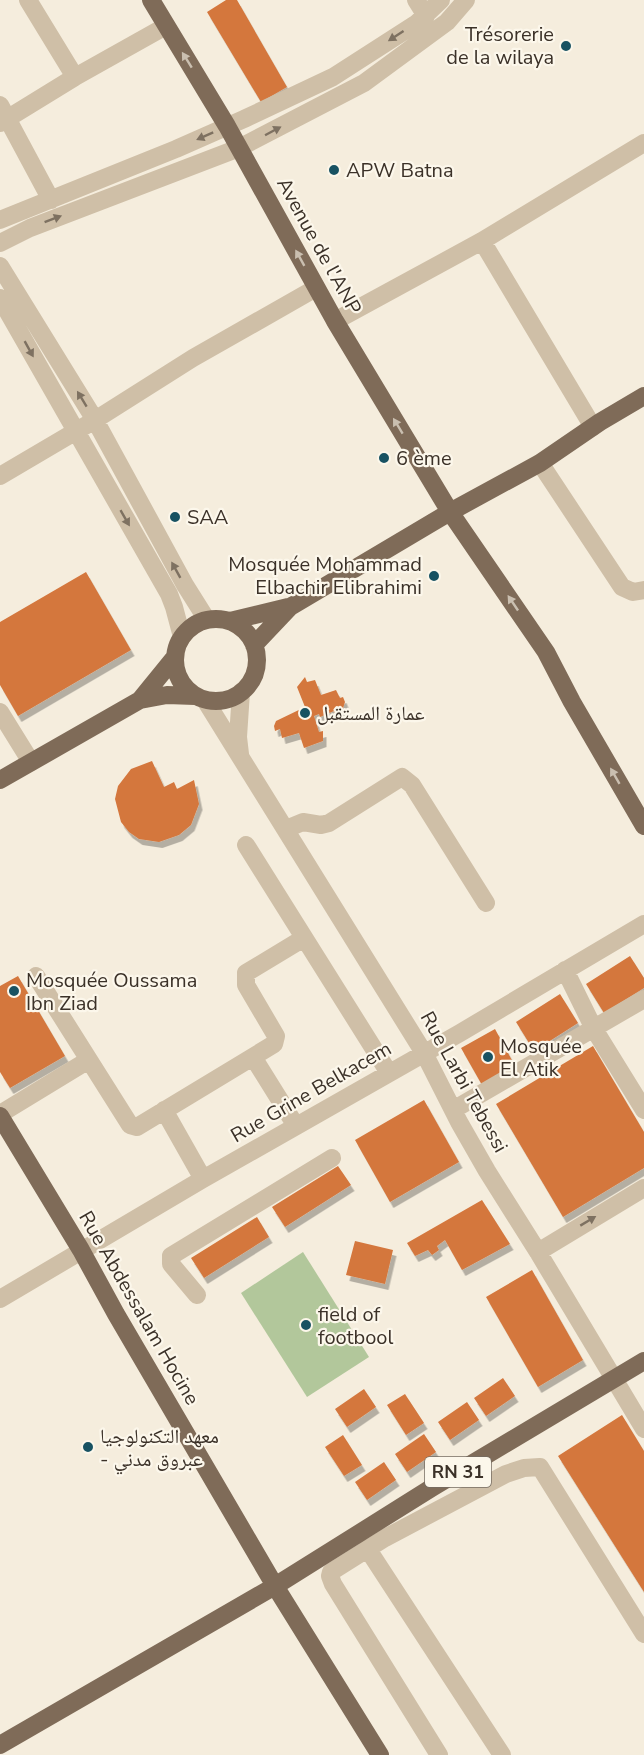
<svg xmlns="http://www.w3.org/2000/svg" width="644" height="1755" viewBox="0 0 644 1755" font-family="'Nunito Sans','Noto Naskh Arabic',sans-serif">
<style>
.green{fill:#b2c79b}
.building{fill:#d4773d;filter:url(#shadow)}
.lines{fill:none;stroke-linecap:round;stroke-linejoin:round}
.minor{stroke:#cfbfa7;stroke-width:18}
.major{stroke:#7f6b58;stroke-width:18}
.oneway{fill:#7e7161}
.oneway2{fill:#cabfb0}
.poi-dot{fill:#185262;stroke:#fcf7eb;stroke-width:2}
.labels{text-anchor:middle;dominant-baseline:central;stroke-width:4.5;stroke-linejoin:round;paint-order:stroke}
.shield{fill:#fcf7eb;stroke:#756c62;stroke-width:1.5}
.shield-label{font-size:18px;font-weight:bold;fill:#3b3128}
.poi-label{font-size:20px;fill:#3b3128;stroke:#fcf7eb;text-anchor:start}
.street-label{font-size:20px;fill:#3b3128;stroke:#fcf7eb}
</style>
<defs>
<filter id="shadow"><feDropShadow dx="3.5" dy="6" stdDeviation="0" flood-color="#0004"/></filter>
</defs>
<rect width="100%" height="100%" fill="#f5eddd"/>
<path class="green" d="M 303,1252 L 369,1357 L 307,1397 L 241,1293 Z"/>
<path class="building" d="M 226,0 L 237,0 L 287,87 L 261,102 L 207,12 Z
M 86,572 L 131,650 L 18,716 L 0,685 L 0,622 Z
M 305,677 L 307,682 L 315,680 L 321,695 L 336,690 L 340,698 L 343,697 L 345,702 L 343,708 L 336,715 L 334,711 L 320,717 L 319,714 L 314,716 L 319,732 L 323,731 L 323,741 L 304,748 L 299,733 L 282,738 L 280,729 L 275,731 L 274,726 L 276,721 L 305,707 L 297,687 Z
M 152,761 L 164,787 L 174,782 L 177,789 L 194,780 L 199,804 L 191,825 L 179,835 L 159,842 L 139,839 L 129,832 L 121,822 L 115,799 L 118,786 L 131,769 Z
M 630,956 L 644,978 L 644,988 L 604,1013 L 586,984 Z
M 18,976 L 65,1056 L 10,1088 L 0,1072 L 0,986 Z
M 560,994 L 578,1023 L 534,1051 L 516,1022 Z
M 495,1029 L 515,1066 L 482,1085 L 461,1048 Z
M 593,1046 L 644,1132 L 644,1168 L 563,1217 L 496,1104 Z
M 424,1100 L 459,1162 L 390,1202 L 355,1140 Z
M 338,1166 L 351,1185 L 285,1227 L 272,1207 Z
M 482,1200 L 510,1244 L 462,1270 L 445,1240 L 437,1246 L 439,1250 L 432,1255 L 428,1250 L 415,1256 L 407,1243 Z
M 257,1217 L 269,1237 L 204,1278 L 191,1258 Z
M 355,1241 L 393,1250 L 385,1284 L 346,1275 Z
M 532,1270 L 583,1360 L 538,1387 L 486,1297 Z
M 503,1378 L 515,1396 L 486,1416 L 474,1398 Z
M 364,1389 L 376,1407 L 347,1427 L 335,1409 Z
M 405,1394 L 424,1423 L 406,1435 L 387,1405 Z
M 467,1402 L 479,1420 L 450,1440 L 438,1422 Z
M 622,1415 L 644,1451 L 644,1592 L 558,1456 Z
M 424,1434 L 436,1452 L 407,1472 L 395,1454 Z
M 343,1435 L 362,1465 L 344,1476 L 325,1447 Z
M 384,1462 L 396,1480 L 367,1500 L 355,1482 Z"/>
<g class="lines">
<path class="minor" d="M 28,0 L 75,77
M 416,0 L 426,16
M 0,105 L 51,200
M 0,123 L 75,77 L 166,26
M 0,220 L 176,149 L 244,119 L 333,77 L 417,23 L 441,0
M 482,241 L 593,427
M 0,243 L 30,228 L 239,148 L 364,83 L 447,22 L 466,0
M 0,266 L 95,420 L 185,585 L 207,620
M 0,298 L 169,594 L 174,607 L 182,637
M 335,321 L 482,241 L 644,143
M 540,463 L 622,587 L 633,592 L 644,590
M 0,476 L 95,420 L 193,358 L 316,288
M 205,700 L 424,1053 L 459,1122 L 487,1171 L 538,1252 L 644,1429
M 0,712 L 31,762
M 240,754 L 238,737 L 241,692
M 286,829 L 303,822 L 321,825 L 329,823 L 402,777 L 412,785 L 486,903
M 246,845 L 389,1073
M 565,970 L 594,1029 L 644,1110
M 36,976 L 130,1125 L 137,1127 L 274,1044 L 276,1036 L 246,985 L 246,973 L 304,938
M 253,1057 L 296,1126
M 164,1110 L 203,1179
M 453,1110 L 644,999
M 0,1114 L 87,1061
M 538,1252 L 644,1188
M 197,1295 L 171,1264 L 171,1256 L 332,1158
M 0,1299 L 203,1179 L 460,1033 L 644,924
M 367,1548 L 502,1755
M 439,1755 L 333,1584 L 330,1576 L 331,1572 L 385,1538 L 506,1474 L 524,1468 L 540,1467 L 644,1634"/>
<path class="major" d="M 151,0 L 227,126 L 335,321 L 450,512 L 546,652 L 572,702 L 644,826
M175 660a41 41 0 1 1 82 0a41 41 0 1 1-82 0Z
M 230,621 L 288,607
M 254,645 L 290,607 L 450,512 L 540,463 L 600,422 L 644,396
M 140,700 L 167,695 L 195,696
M 0,780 L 140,700 L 175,657
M 0,1116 L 81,1250 L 116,1314 L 275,1586 L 380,1755
M 0,1745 L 275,1586 L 433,1487 L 644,1361"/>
</g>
<defs><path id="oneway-solid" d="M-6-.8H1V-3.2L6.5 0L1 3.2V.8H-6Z" transform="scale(1.5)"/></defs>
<g class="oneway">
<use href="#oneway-solid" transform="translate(396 36) rotate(147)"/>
<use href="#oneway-solid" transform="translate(273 131) rotate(-28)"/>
<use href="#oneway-solid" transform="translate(205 136) rotate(156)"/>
<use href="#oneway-solid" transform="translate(53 219) rotate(-21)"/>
<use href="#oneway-solid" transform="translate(29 349) rotate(61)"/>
<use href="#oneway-solid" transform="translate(82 399) rotate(-121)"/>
<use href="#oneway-solid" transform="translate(125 518) rotate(60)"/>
<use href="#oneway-solid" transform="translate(176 570) rotate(-119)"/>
<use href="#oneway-solid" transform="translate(588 1221) rotate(-31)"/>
</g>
<g class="oneway2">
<use href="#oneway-solid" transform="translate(187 60) rotate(-122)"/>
<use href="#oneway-solid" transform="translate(300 258) rotate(-119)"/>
<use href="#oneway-solid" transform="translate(398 426) rotate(-121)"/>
<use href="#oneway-solid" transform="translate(513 603) rotate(-124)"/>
<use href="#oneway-solid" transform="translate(615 776) rotate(-120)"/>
</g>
<g class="poi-dot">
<circle cx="566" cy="46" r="6"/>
<circle cx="334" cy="170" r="6"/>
<circle cx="384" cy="458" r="6"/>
<circle cx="175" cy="517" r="6"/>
<circle cx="434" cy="576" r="6"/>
<circle cx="305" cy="713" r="6"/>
<circle cx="14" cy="991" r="6"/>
<circle cx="488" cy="1057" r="6"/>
<circle cx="306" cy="1325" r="6"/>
<circle cx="88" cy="1447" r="6"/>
</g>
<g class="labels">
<rect class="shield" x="425" y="1457" width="66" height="30" rx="4.5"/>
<g class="shield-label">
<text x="458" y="1472">RN 31</text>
</g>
<g class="poi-label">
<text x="554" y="34" text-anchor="end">Trésorerie<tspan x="554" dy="23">de la wilaya</tspan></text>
<text x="346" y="170">APW Batna</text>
<text x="396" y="458">6 ème</text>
<text x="187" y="517">SAA</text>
<text x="422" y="564" text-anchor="end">Mosquée Mohammad<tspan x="422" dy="23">Elbachir Elibrahimi</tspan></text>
<text x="317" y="713">عمارة المستقبل</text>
<text x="26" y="980">Mosquée Oussama<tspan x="26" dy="23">Ibn Ziad</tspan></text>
<text x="500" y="1046">Mosquée<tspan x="500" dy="23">El Atik</tspan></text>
<text x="318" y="1314">field of<tspan x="318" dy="23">footbool</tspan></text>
<text x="100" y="1436">معهد التكنولوجيا<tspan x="100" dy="23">- عبروق مدني</tspan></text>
</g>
<g class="street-label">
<text transform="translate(319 246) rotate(61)">Avenue de l'ANP</text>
<text transform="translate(464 1082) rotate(61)">Rue Larbi Tebessi</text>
<text transform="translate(311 1092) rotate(-30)">Rue Grine Belkacem</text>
<text transform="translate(139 1308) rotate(60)">Rue Abdessalam Hocine</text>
</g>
</g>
</svg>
